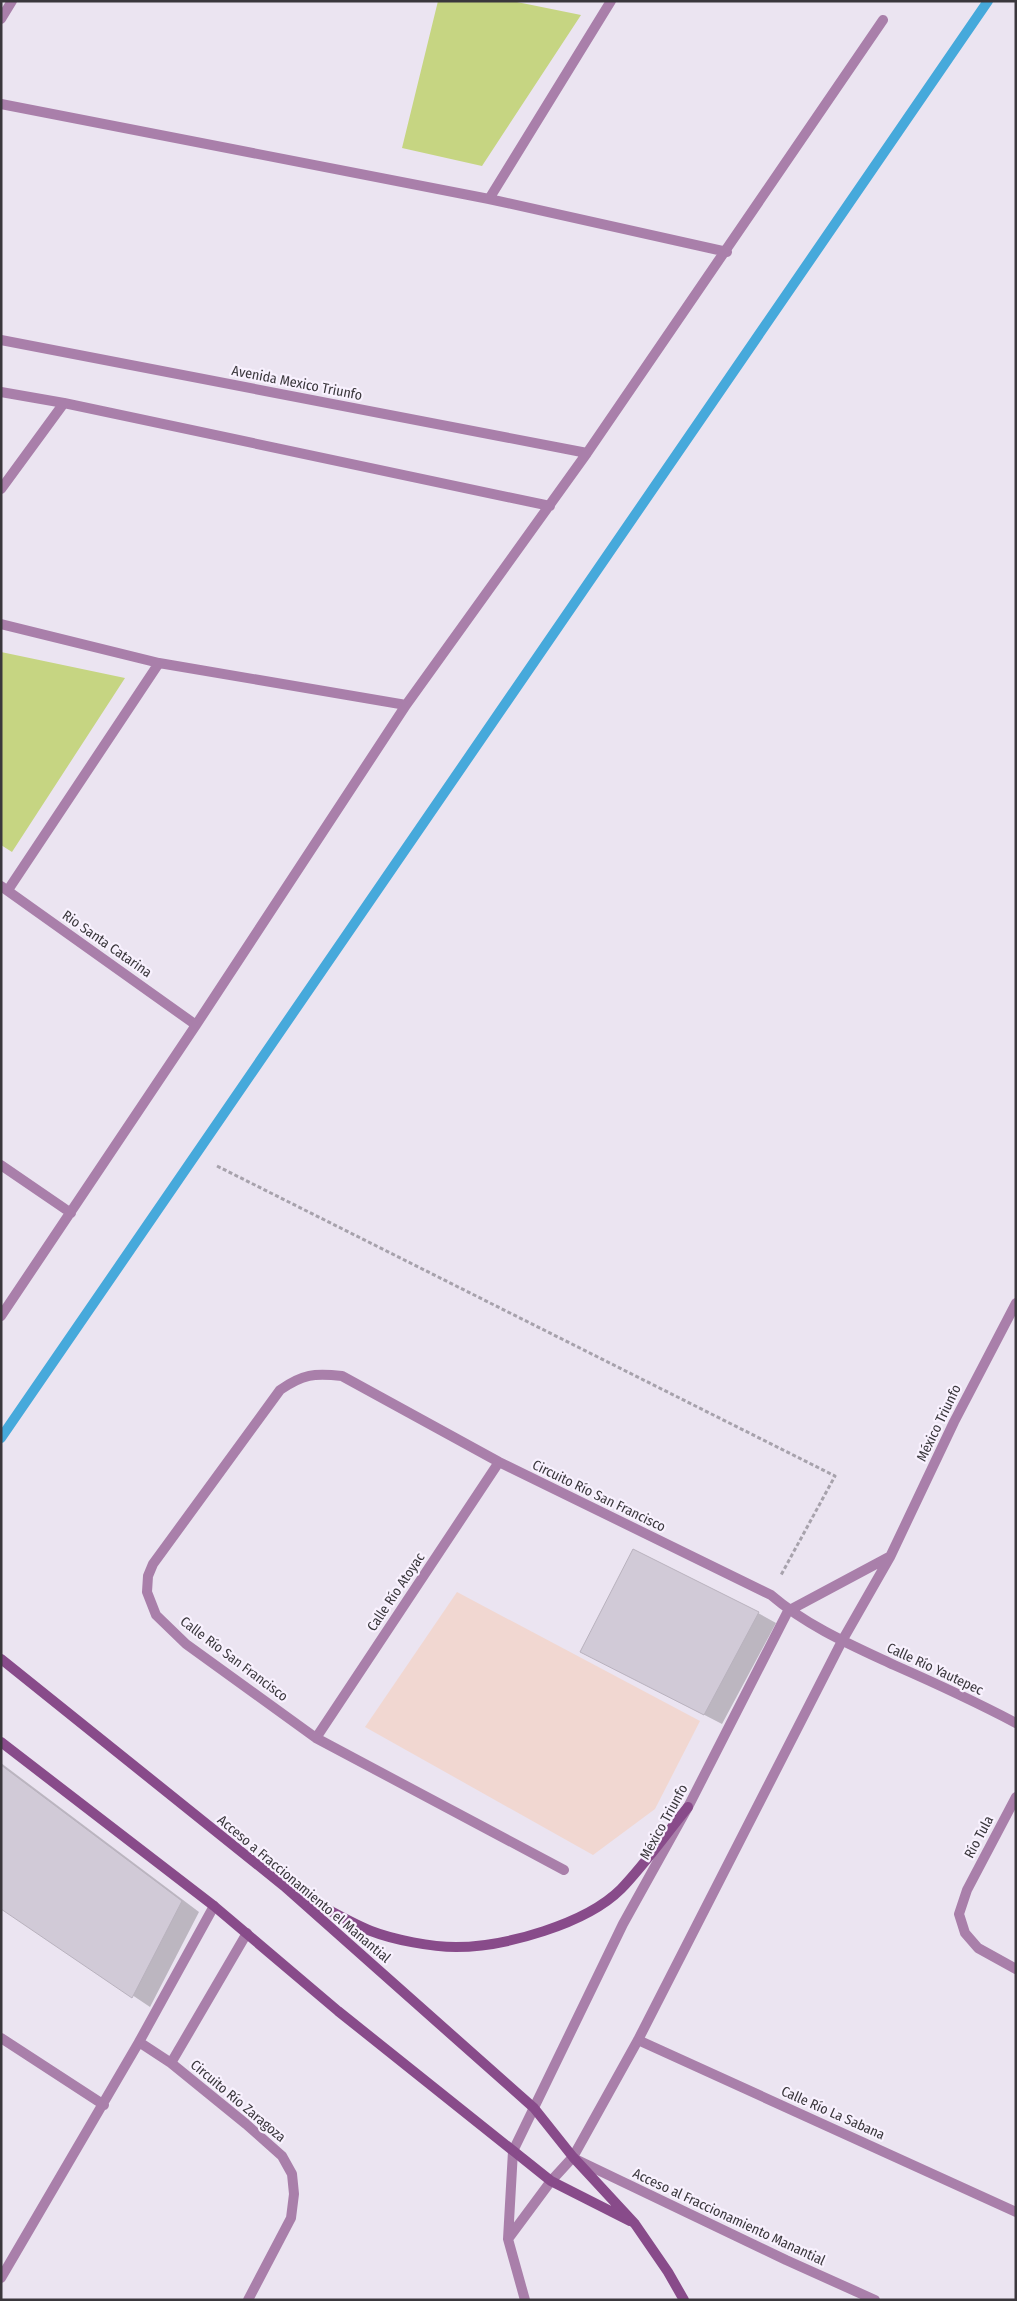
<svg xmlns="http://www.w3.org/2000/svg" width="1017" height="2301" viewBox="0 0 1017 2301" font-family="'Fira Sans Condensed',sans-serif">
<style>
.education{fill:#f1d7d1}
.green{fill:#c6d582}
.shadow{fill:#0003}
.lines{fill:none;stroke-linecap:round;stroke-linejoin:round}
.stream{stroke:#46a9db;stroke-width:10}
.building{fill:#d1cad7;stroke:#b9b2be}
.path{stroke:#a7a2ac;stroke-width:3;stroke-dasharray:4 2.5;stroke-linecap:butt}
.street{stroke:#a97faa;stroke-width:10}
.secondary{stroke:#884b8a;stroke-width:10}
.labels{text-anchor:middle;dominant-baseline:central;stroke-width:4.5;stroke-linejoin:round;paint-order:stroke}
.street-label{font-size:14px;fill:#3a373c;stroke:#f8f1fe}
</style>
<rect width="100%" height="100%" fill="#ebe4f1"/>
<path class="education" d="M 457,1592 L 700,1721 L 655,1809 L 593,1855 L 365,1727 Z"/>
<path class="green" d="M 438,1 L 512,1 L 581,15 L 482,166 L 402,148 Z
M 1,652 L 125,678 L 12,852 L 1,845 Z"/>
<path class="shadow" d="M 758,1613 L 776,1623 L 722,1724 L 600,1661 Z
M 1,1763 L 199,1912 L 150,2007 L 1,1907 Z"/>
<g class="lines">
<path class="stream" d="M 1,1438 L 988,1"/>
</g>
<path class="building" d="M 633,1549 L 759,1612 L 704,1715 L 580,1652 Z
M 1,1765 L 182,1901 L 132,1998 L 1,1909 Z"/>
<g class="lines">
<path class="path" d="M 217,1166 L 835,1476 L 781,1575"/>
<path class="street" d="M 1,19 L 12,1
M 1,104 L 489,199 L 727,252
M 489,199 L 611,1
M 1,340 L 587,453
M 1,392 L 64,403 L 550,506
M 1,489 L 64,403
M 1,624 L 159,663 L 406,705
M 1,886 L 196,1025
M 8,890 L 159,663
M 1,1165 L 71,1213
M 1,1316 L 196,1025 L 406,705 L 587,453 L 883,20
M 316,1738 L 499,1462
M 1016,1797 L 967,1890 L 959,1914 L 965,1933 L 978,1948 L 1016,1969
M 564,1870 L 316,1738 L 186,1644 L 156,1615 L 147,1592 L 148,1576 L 153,1564 L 280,1390 C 303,1374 314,1373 342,1376 L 499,1462 L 771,1595 C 807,1626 851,1645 894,1665 C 935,1683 976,1702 1016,1723
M 1,2038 L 104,2105
M 638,2040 L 1016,2212
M 139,2042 L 214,1906
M 171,2063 L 247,1933
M 575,2159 L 786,2260 L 875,2300
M 508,2239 L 551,2181 L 573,2157 L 638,2040 L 842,1641 L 890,1557 L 954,1422 L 1016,1303
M 1,2278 L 139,2042 L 171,2063 L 246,2124 L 282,2156 L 292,2174 L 294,2194 L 291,2218 L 248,2300
M 525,2300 L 508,2239 L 513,2151 L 623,1924 L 688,1807 L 788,1611 L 889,1557"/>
<path class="secondary" d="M 1,1659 L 284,1886 L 534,2108 L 573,2157 L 635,2224 L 668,2272 L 684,2300
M 1,1742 L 214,1906 L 338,2011 L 551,2181 L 630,2221
M 297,1893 C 321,1905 346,1921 371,1931 C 394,1940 432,1947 456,1947 C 505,1947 586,1924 621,1889 C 645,1864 666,1834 688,1807"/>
</g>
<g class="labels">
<g class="street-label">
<text transform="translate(297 383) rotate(11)">Avenida Mexico Triunfo</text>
<text transform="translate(107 944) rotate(35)">Rio Santa Catarina</text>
<text transform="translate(939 1423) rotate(-64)">México Triunfo</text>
<text transform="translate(599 1496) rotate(26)">Circuito Río San Francisco</text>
<text transform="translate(396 1592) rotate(-56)">Calle Río Atoyac</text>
<text transform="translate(234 1659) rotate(37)">Calle Río San Francisco</text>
<text transform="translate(935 1669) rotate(25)">Calle Río Yautepec</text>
<text transform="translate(664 1822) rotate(-61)">México Triunfo</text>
<text transform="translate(979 1837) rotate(-62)">Río Tula</text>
<text transform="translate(304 1889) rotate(40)">Acceso a Fraccionamiento el Manantial</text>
<text transform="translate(238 2101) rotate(40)">Circuito Río Zaragoza</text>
<text transform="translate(833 2113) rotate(24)">Calle Río La Sabana</text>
<text transform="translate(729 2217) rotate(25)">Acceso al Fraccionamiento Manantial</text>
</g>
</g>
<rect width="1017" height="2301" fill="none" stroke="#3a373c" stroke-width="5"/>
</svg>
